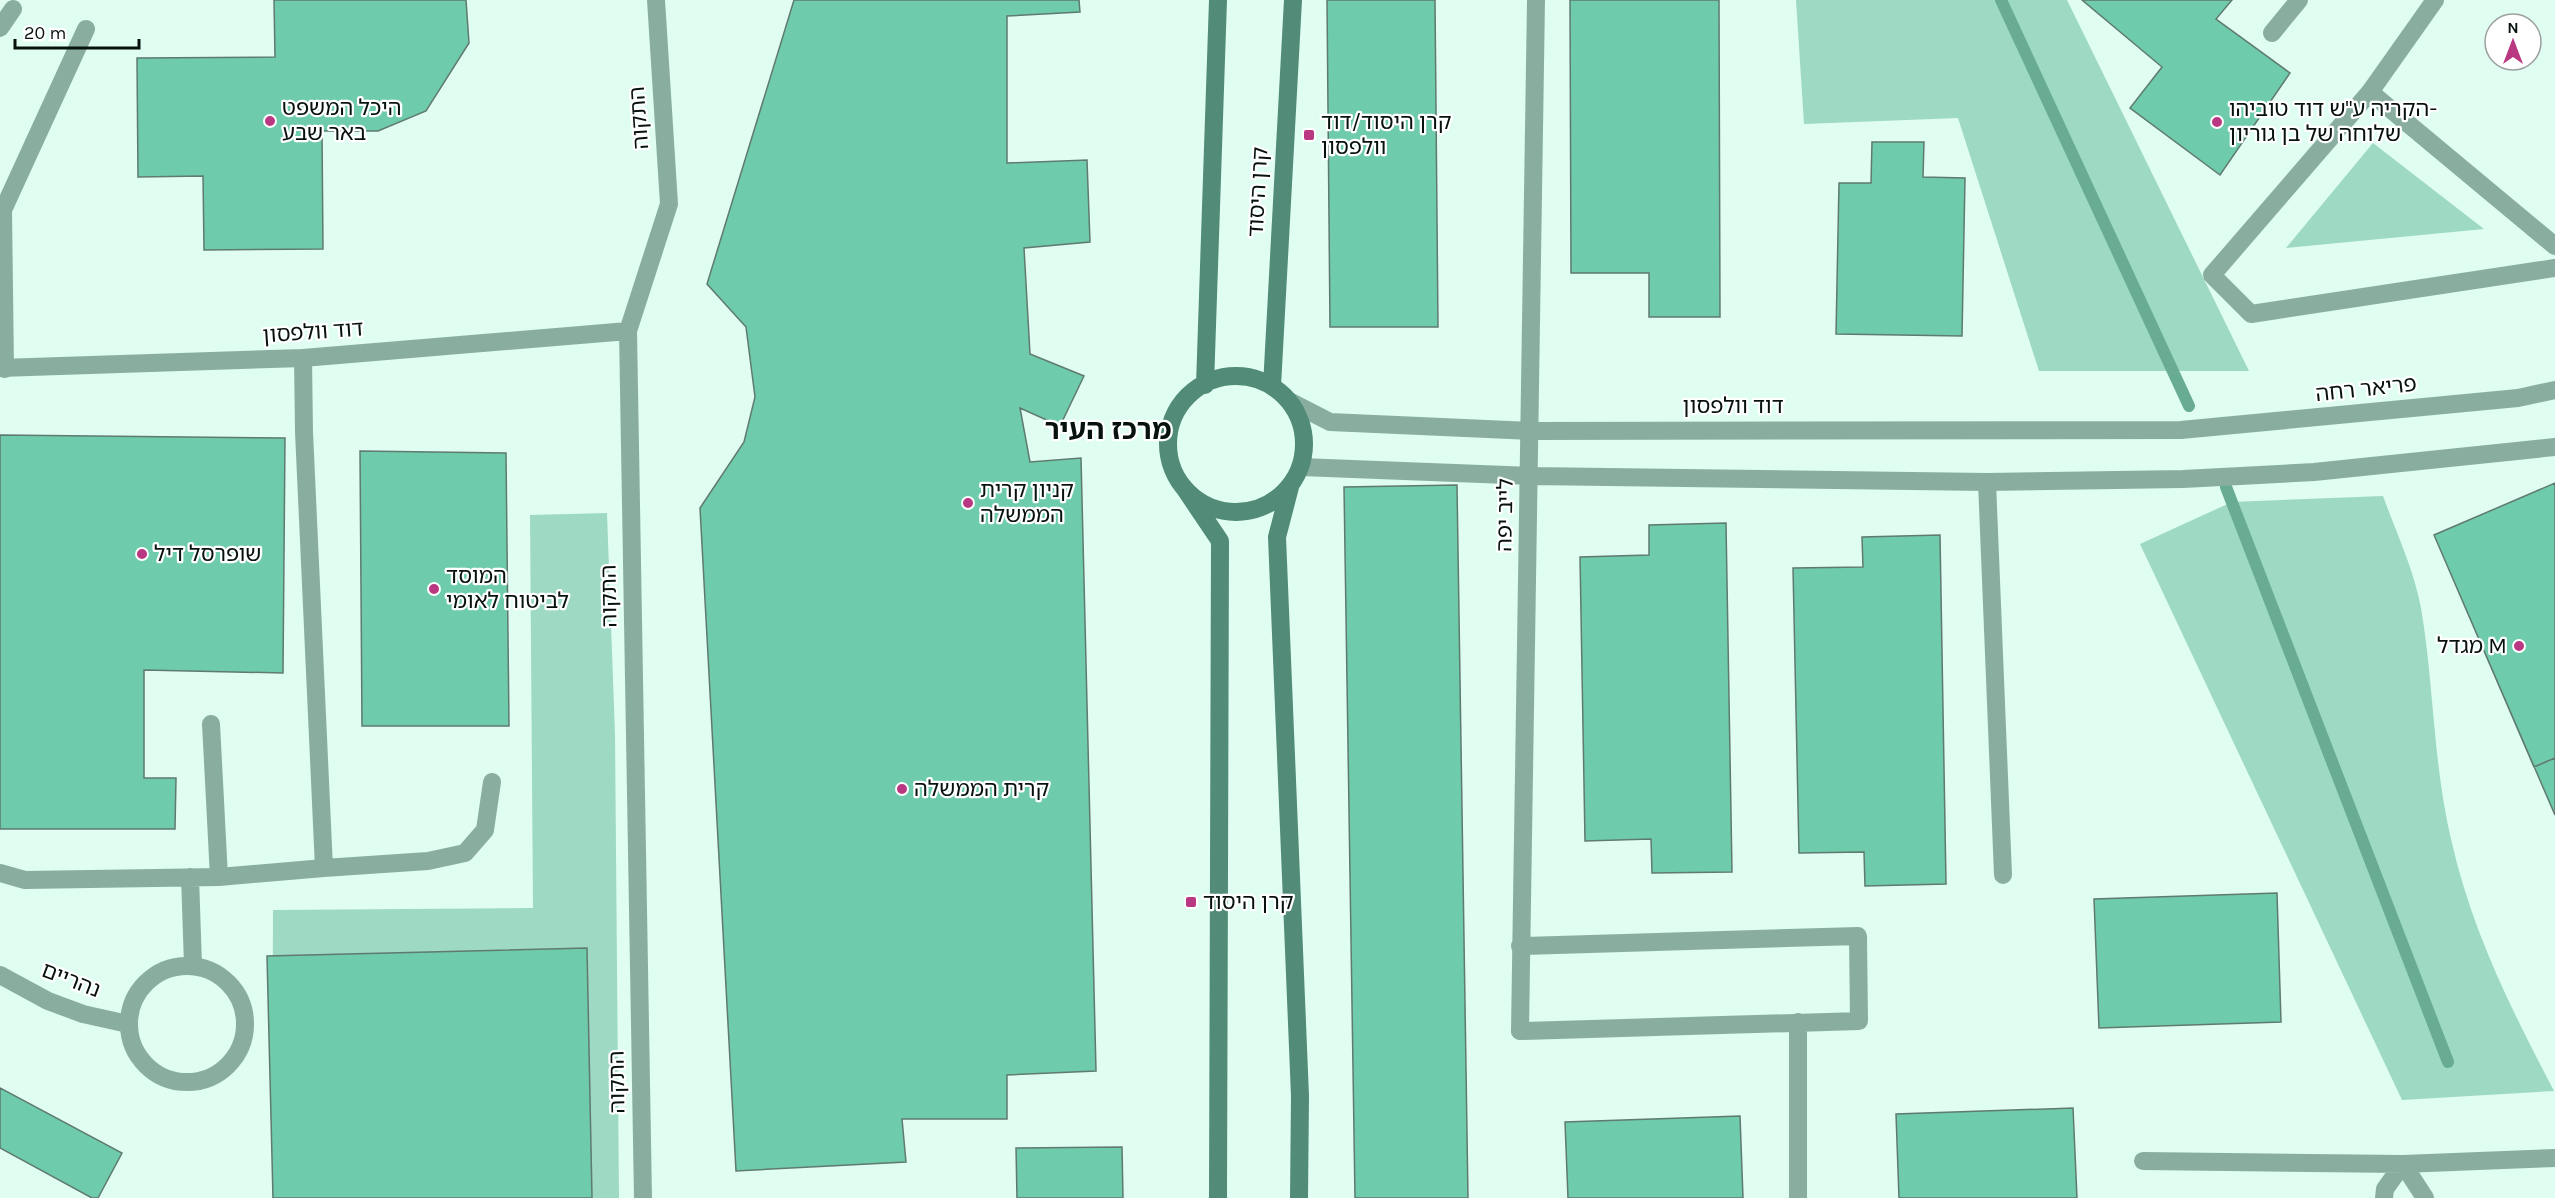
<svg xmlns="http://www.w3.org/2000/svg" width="2555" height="1198" viewBox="0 0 2555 1198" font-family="Karla,'Noto Sans Hebrew',sans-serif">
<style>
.green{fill:#9ed9c3}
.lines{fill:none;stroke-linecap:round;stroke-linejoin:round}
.stream{stroke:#68ac94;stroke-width:12}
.building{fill:#6ecbab;stroke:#607a70;stroke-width:1.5}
.lane{stroke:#89aea0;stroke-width:18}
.street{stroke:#89aea0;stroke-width:18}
.secondary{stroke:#528b77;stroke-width:18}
.poi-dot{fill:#b93881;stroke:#fff;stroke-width:2}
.labels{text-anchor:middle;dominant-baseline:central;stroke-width:4.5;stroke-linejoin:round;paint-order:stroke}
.poi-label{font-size:22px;fill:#07120e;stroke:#fff;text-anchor:start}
.street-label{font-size:22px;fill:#07120e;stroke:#fff}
.district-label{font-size:28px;font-weight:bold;fill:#07120e;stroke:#fff}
</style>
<rect width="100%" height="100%" fill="#dffdf1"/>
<path class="green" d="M 1796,0 L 2067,0 L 2249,371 L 2039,371 L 1958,118 L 1804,124 Z
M 2373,143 L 2484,229 L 2286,248 Z
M 2383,496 C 2396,532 2414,570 2421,608 C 2434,684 2433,763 2451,839 C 2471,929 2511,1009 2554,1091 L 2402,1100 L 2140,544 L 2232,502 Z
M 607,513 L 615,735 L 619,1198 L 272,1198 L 273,910 L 533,908 L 530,515 Z"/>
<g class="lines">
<path class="stream" d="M 2001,0 L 2189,406
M 2226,487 L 2448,1062"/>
</g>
<path class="building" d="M 274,0 L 466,0 L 469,43 L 426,111 L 378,131 L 322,131 L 323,249 L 204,250 L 203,176 L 138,177 L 137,58 L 275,57 Z
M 794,0 L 1079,0 L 1080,12 L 1007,16 L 1007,163 L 1087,160 L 1090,242 L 1024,248 L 1030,354 L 1084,376 L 1060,426 L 1020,408 L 1030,462 L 1081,458 L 1096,1071 L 1007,1075 L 1007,1119 L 902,1119 L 906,1162 L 736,1171 L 700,508 L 744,442 L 755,397 L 746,327 L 707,284 Z
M 1327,0 L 1435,0 L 1438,327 L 1330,327 Z
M 1570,0 L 1719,0 L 1720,317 L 1649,317 L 1649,273 L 1571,273 Z
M 2082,0 L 2232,0 L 2216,19 L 2290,73 L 2220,175 L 2130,108 L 2162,67 Z
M 1872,142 L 1924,142 L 1923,177 L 1965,178 L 1962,336 L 1836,334 L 1839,183 L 1871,183 Z
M 0,435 L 285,438 L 283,673 L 144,670 L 144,778 L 176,778 L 175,829 L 0,829 Z
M 360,451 L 506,453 L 509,726 L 362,726 Z
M 2555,483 L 2555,815 L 2434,535 Z
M 2555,483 L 2555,758 L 2534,767 L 2434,535 Z
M 1457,485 L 1468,1198 L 1355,1198 L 1344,487 Z
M 1726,523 L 1732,872 L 1652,873 L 1651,839 L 1585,841 L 1580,557 L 1649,555 L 1649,525 Z
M 1940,535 L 1946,884 L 1865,886 L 1864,852 L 1799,853 L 1793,568 L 1863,567 L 1862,537 Z
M 2277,893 L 2281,1022 L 2099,1028 L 2094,899 Z
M 587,948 L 592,1198 L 273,1198 L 267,956 Z
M 0,1088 L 122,1153 L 98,1198 L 92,1198 L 0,1148 Z
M 2073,1108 L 2077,1198 L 1899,1198 L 1896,1114 Z
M 1740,1116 L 1743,1198 L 1568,1198 L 1565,1122 Z
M 1122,1147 L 1123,1198 L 1017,1198 L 1016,1148 Z"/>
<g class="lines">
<path class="lane" d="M 0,28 L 13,9
M 2272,33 L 2299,0
M 2555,246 L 2370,92 L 2212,275 L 2251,314 L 2555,268
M 5,369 L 3,210 L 86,29
M 1987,482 L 2003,875
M 211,724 L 219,877
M 324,868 L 428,861 L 465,853 L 485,830 L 492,782
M 0,873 L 25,880 L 219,877 L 324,868 L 304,432 L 303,358
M 190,877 L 193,965
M 1520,946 L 1858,936 L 1859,1021 L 1520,1031
M 1798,1022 L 1798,1198
M 2143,1161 L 2403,1164 L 2555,1158
M 2384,1198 L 2385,1189 L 2403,1164 L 2425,1198"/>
<path class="street" d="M 2370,92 L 2435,0
M 0,368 L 303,358 L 628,331
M 1291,402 L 1330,422 L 1531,431 L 2181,430 L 2518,398 L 2555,390
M 1301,467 L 1530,476 L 1987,482 L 2183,479 L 2314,472 L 2555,447
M129 1024a58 58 0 1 1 116 0a58 58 0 1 1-116 0Z
M 0,975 L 48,1001 L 83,1014 L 128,1024
M 1520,1031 L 1536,0
M 643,1198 L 628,331 L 669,204 L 656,0"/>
<path class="secondary" d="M1168 444a68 68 0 1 1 136 0a68 68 0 1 1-136 0Z
M 1205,385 L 1218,0
M 1272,386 L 1293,0
M 1290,487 L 1277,537 L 1300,1096 L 1299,1198
M 1185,489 L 1220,541 L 1218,1198"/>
</g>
<g class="poi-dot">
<circle cx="270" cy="121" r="6"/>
<circle cx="2217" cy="122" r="6"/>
<rect x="1303" y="129" width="12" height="12" rx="3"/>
<circle cx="968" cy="503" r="6"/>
<circle cx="142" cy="554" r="6"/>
<circle cx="434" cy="589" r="6"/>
<circle cx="2519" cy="646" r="6"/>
<circle cx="902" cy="789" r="6"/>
<rect x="1185" y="896" width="12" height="12" rx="3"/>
</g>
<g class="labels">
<g class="poi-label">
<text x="282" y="108">היכל המשפט<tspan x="282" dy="25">באר שבע</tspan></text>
<text x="2229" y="109">הקריה ע"ש דוד טוביהו-<tspan x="2229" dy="25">שלוחה של בן גוריון</tspan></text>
<text x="1321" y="122">קרן היסוד/דוד<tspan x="1321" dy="25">וולפסון</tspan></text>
<text x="980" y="490">קניון קרית<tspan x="980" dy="25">הממשלה</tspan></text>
<text x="154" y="554">שופרסל דיל</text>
<text x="446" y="576">המוסד<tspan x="446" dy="25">לביטוח לאומי</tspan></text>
<text x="2507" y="646" text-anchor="end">מגדל M</text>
<text x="914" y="789">קרית הממשלה</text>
<text x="1203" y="902">קרן היסוד</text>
</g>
<g class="street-label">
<text transform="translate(639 118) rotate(-94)">התקוה</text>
<text transform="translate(1258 192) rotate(-87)">קרן היסוד</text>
<text transform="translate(313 332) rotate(-4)">דוד וולפסון</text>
<text transform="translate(2366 389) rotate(-6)">פריאר רחה</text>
<text x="1733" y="406">דוד וולפסון</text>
<text transform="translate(1505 515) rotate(-89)">לייב יפה</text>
<text transform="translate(609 596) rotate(-91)">התקוה</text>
<text transform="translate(71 980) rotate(21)">נהריים</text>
<text transform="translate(617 1082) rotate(-91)">התקוה</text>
</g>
<g class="district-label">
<text x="1108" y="429">מרכז העיר</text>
</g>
</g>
<g transform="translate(2513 42)"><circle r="28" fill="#ffffff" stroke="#9ca09f" stroke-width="1.5"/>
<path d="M0-4.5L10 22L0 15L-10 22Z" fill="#b93881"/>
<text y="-9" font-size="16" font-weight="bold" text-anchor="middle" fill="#07120e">N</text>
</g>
<path d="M15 39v9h124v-9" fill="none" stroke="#07120e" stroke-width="3"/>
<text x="24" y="39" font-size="18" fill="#07120e" stroke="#ffffff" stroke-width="4.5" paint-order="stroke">20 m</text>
</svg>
